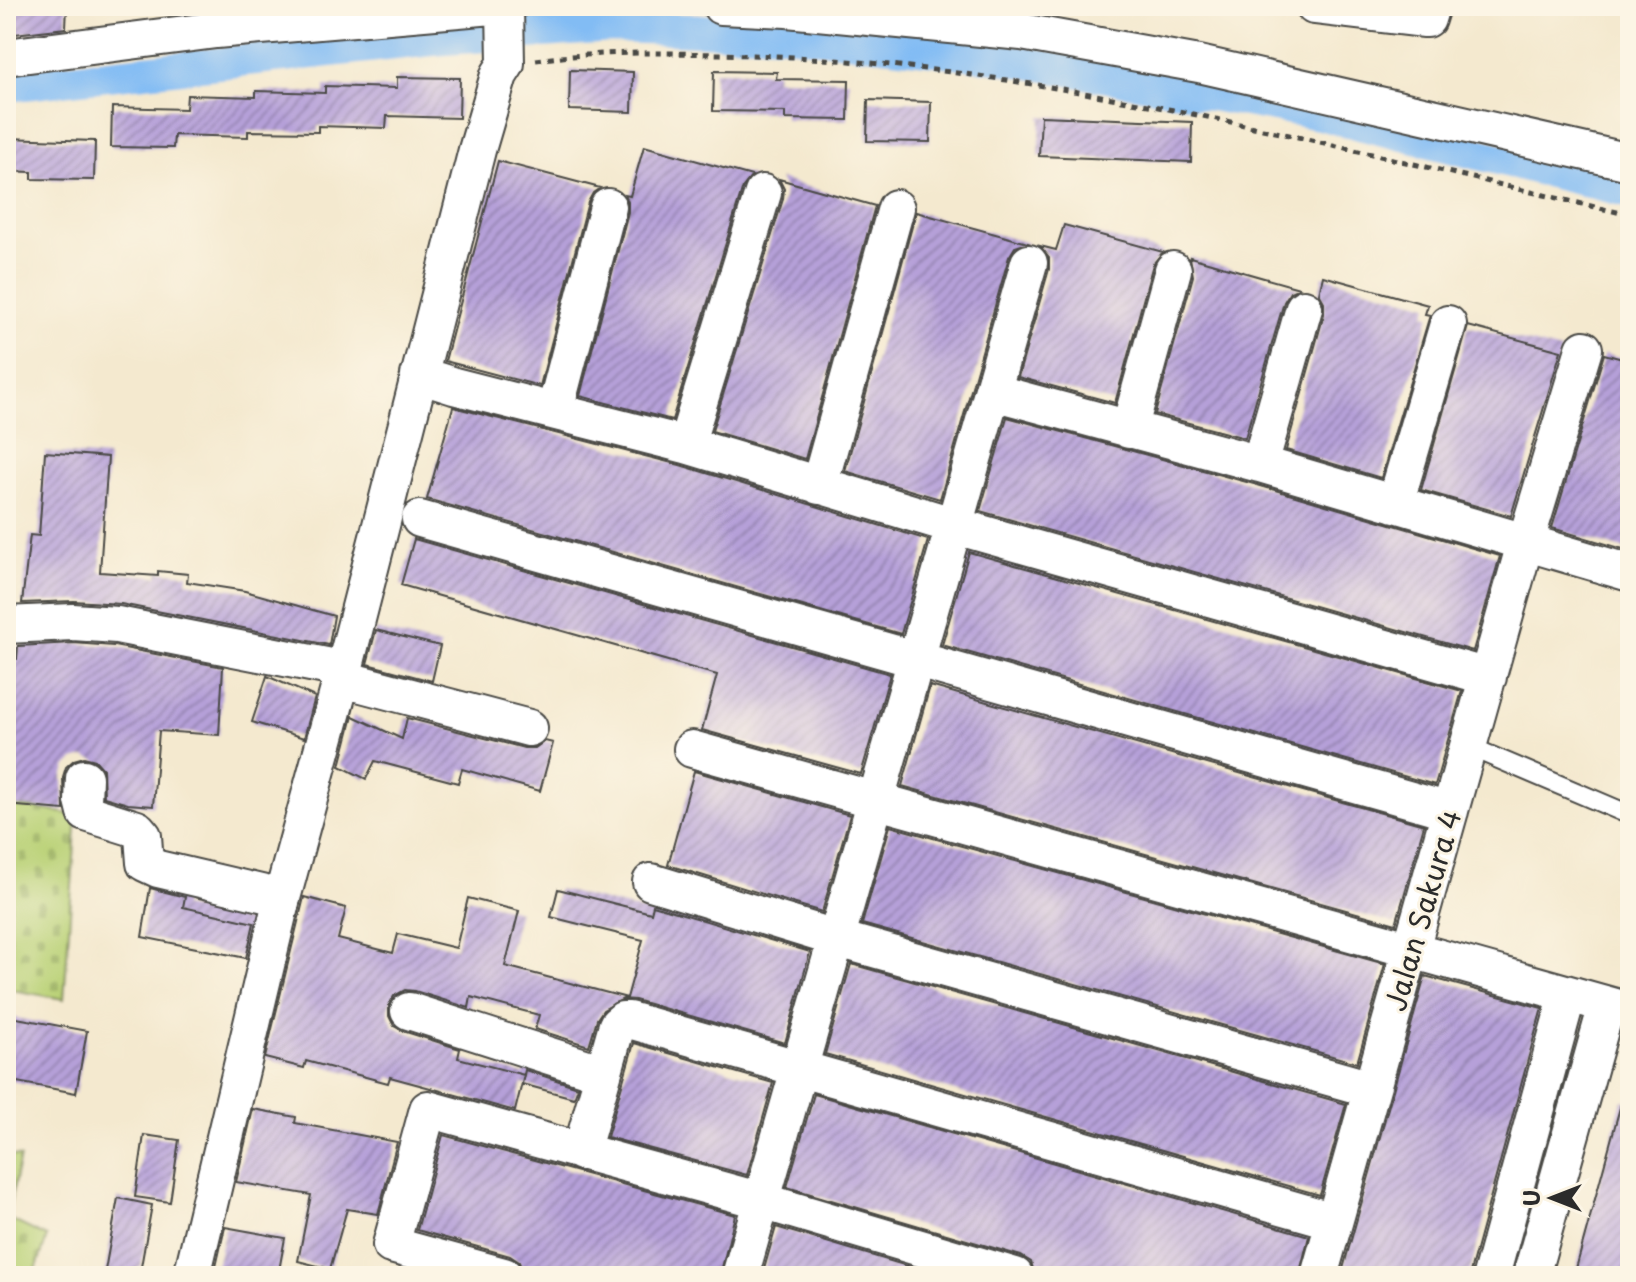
<svg xmlns="http://www.w3.org/2000/svg" width="1636" height="1282" viewBox="0 0 1636 1282" font-family="'Playpen Sans',sans-serif">
<style>
.cemetery{fill:url(#cemetery-stones);stroke:#727e50;stroke-width:2}
.lines{fill:none;stroke-linecap:round;stroke-linejoin:round}
.canal{stroke:#82bcf4;stroke-width:32}
.building{fill:url(#building-hatch)}
.service-casing{stroke:#494844;stroke-width:22}
.minor-casing{stroke:#494844;stroke-width:40}
.path{stroke:#494844;stroke-width:5;stroke-dasharray:6 6;stroke-linecap:butt}
.service{stroke:#fff;stroke-width:18}
.minor{stroke:#fff;stroke-width:36}
.labels{text-anchor:middle;dominant-baseline:central;stroke-width:6;stroke-linejoin:round;paint-order:stroke}
.street-label{font-size:28px;fill:#2b2b2b;stroke:#fcf5e5}
</style>
<defs>
<pattern id="cemetery-stones" width="16" height="16" patternUnits="userSpaceOnUse" patternTransform="scale(2)"><rect width="16" height="16" fill="#b9d176"/><path d="M2 7V4a2 2 0 0 1 4 0v3zM10 15v-3a2 2 0 0 1 4 0v3z" fill="#9fb466"/></pattern>
<pattern id="building-hatch" width="6" height="6" patternUnits="userSpaceOnUse" patternTransform="scale(2)"><rect width="6" height="6" fill="#b6a0d9"/><path d="M-1 1l2-2M0 6l6-6M5 7l2-2" fill="none" stroke="#9483b0"/></pattern>
</defs>
<rect width="100%" height="100%" fill="#fcf5e5"/>
<filter id="ink" filterUnits="userSpaceOnUse"><feTurbulence type="fractalNoise" baseFrequency=".0125" numOctaves="2"/><feDisplacementMap in="SourceGraphic" scale="16" xChannelSelector="R" yChannelSelector="G"/><feConvolveMatrix kernelMatrix="1 2 1 2 8 2 1 2 1" color-interpolation-filters="sRGB"/></filter>
<filter id="wash" filterUnits="userSpaceOnUse"><feTurbulence type="fractalNoise" baseFrequency=".006" numOctaves="4" result="noise"/><feDisplacementMap in="SourceGraphic" scale="32" xChannelSelector="R" yChannelSelector="G"/><feGaussianBlur stdDeviation="1.8" result="paint"/><feColorMatrix in="noise" values="0 0 0 0 0 0 0 0 0 0 0 0 0 0 0 0 0 1.4 0 .05"/><feComposite in="paint" operator="in"/></filter>
<g filter="url(#wash)">
<rect width="100%" height="100%" fill="#f4e9cf"/>
<path class="cemetery" d="M 6,804 L 77,815 L 64,999 L 6,989 Z
M 6,1155 L 20,1157 L 7,1218 L 47,1237 L 34,1276 L 6,1276 Z"/>
<g class="lines">
<path class="canal" d="M 6,86 L 433,40 L 611,27 L 786,33 L 988,56 L 1319,114 L 1630,192"/>
</g>
<g id="blocks">
<path class="building" d="M 6,6 L 67,6 L 66,28 L 6,35 Z
M 570,70 L 633,72 L 632,112 L 569,110 Z
M 714,71 L 777,72 L 776,79 L 849,80 L 848,120 L 785,119 L 785,112 L 713,111 Z
M 397,77 L 460,78 L 459,118 L 387,116 L 386,128 L 318,126 L 318,132 L 248,131 L 248,137 L 174,135 L 173,148 L 111,147 L 112,107 L 186,109 L 187,95 L 256,97 L 256,91 L 325,93 L 325,86 L 397,88 Z
M 868,100 L 931,102 L 930,142 L 867,141 Z
M 1041,116 L 1192,122 L 1191,162 L 1039,156 Z
M 6,138 L 95,141 L 94,180 L 32,179 L 32,172 L 6,171 Z
M 644,146 L 752,176 L 743,187 L 672,420 L 580,396 L 628,212 L 628,202 L 625,195 L 630,196 Z
M 498,161 L 600,188 L 593,193 L 588,202 L 540,386 L 445,361 Z
M 779,179 L 875,206 L 805,459 L 712,431 L 783,199 L 784,189 Z
M 916,212 L 1028,243 L 1015,247 L 1009,257 L 940,499 L 845,471 Z
M 1064,225 L 1163,252 L 1153,264 L 1115,403 L 1018,377 L 1049,269 L 1049,257 L 1040,246 L 1056,250 Z
M 1190,257 L 1299,288 L 1290,292 L 1284,302 L 1245,438 L 1155,414 L 1193,276 Z
M 1323,276 L 1428,305 L 1425,314 L 1430,315 L 1381,478 L 1286,450 L 1324,314 L 1324,302 L 1319,293 Z
M 1468,326 L 1561,351 L 1511,516 L 1421,490 Z
M 1604,354 L 1630,361 L 1630,551 L 1552,528 Z
M 453,407 L 680,465 L 928,540 L 901,634 L 427,499 Z
M 1007,417 L 1254,484 L 1500,556 L 1473,651 L 980,511 Z
M 45,452 L 108,457 L 100,572 L 158,576 L 158,571 L 188,574 L 187,582 L 245,591 L 334,616 L 329,645 L 121,604 L 74,601 L 22,603 L 30,535 L 39,536 Z
M 414,539 L 890,674 L 861,774 L 702,730 L 717,675 L 401,585 Z
M 969,552 L 1462,691 L 1435,785 L 942,645 Z
M 376,630 L 440,646 L 432,681 L 367,664 Z
M 73,643 L 114,646 L 223,667 L 219,735 L 159,731 L 153,806 L 128,804 L 104,797 L 103,769 L 95,760 L 84,757 L 74,760 L 66,767 L 63,777 L 64,810 L 6,805 L 6,658 L 17,659 L 18,646 Z
M 267,676 L 315,697 L 304,738 L 252,722 Z
M 930,686 L 1424,825 L 1396,924 L 902,786 Z
M 353,716 L 402,739 L 407,718 L 524,748 L 535,748 L 545,741 L 553,743 L 540,791 L 462,769 L 458,783 L 375,761 L 366,779 L 340,766 Z
M 694,771 L 850,815 L 822,912 L 668,865 Z
M 890,826 L 1385,964 L 1357,1063 L 862,924 Z
M 150,888 L 185,897 L 183,907 L 254,923 L 246,958 L 142,937 Z
M 558,889 L 651,913 L 653,905 L 810,952 L 785,1043 L 635,1000 L 623,999 L 603,1010 L 597,1019 L 589,1046 L 535,1029 L 539,1015 L 471,997 L 469,1008 L 415,991 L 405,990 L 394,996 L 389,1005 L 389,1016 L 394,1026 L 403,1031 L 460,1049 L 458,1058 L 524,1075 L 515,1111 L 390,1077 L 388,1083 L 306,1061 L 304,1068 L 265,1058 L 304,897 L 346,908 L 338,939 L 393,953 L 398,934 L 456,948 L 468,898 L 519,911 L 505,966 L 627,998 L 643,940 L 551,917 Z
M 851,964 L 1346,1104 L 1320,1195 L 825,1054 Z
M 1425,976 L 1542,1008 L 1469,1276 L 1341,1276 Z
M 6,1016 L 87,1031 L 76,1093 L 6,1080 Z
M 634,1043 L 773,1083 L 747,1175 L 607,1137 Z
M 525,1070 L 578,1087 L 574,1098 L 522,1084 Z
M 814,1094 L 1309,1236 L 1299,1276 L 1035,1276 L 1031,1262 L 1021,1256 L 787,1187 Z
M 1622,1100 L 1630,1101 L 1630,1276 L 1574,1276 Z
M 253,1109 L 296,1117 L 295,1123 L 397,1142 L 378,1214 L 347,1209 L 330,1269 L 298,1261 L 311,1195 L 236,1182 Z
M 144,1135 L 179,1140 L 170,1202 L 135,1197 Z
M 443,1135 L 735,1215 L 720,1276 L 524,1276 L 519,1262 L 510,1256 L 417,1230 Z
M 118,1198 L 152,1205 L 141,1267 L 138,1267 L 137,1276 L 104,1276 Z
M 225,1227 L 285,1238 L 278,1276 L 239,1276 L 215,1271 Z
M 776,1227 L 941,1276 L 762,1276 Z"/>
</g>
</g>
<g filter="url(#ink)">
<use href="#blocks" fill-opacity="0" stroke="#494844" stroke-width="2"/>
<g class="lines">
<defs>
<path id="service" d="M 1468,746 L 1630,815"/>
<path id="minor" d="M 721,6 L 787,9 L 1022,32 L 1199,64 L 1630,162
M 1314,6 L 1423,19 L 1427,19 L 1431,6
M 6,57 L 216,30 L 493,6
M 419,375 L 454,386 L 686,445 L 952,525 L 1488,677
M 993,392 L 1260,464 L 1630,573
M 555,410 L 608,207
M 1129,430 L 1173,270
M 686,445 L 763,193
M 1260,464 L 1304,308
M 819,486 L 896,208
M 1395,504 L 1448,324
M 420,519 L 1450,811
M 6,625 L 73,622 L 117,625 L 326,666 L 358,683 L 529,728
M 692,749 L 1630,1011
M 84,778 L 83,801 L 86,813 L 137,829 L 143,836 L 145,863 L 158,869 L 282,898
M 651,882 L 835,938 L 1371,1089
M 409,1011 L 603,1073
M 581,1152 L 617,1025 L 623,1020 L 629,1020 L 1334,1221
M 192,1276 L 282,898 L 343,674 L 477,150 L 499,75 L 506,64 L 505,6
M 504,1276 L 391,1245 L 428,1109 L 762,1201 L 1015,1276
M 740,1276 L 1029,263
M 1319,1276 L 1525,544 L 1584,349
M 1491,1276 L 1568,994
M 1531,1276 L 1607,1005"/>
</defs>
<use href="#service" class="service-casing"/>
<use href="#minor" class="minor-casing"/>
<path class="path" d="M 536,60 C 608,50 680,53 752,55 C 1051,66 1340,149 1630,215"/>
<use href="#service" class="service"/>
<use href="#minor" class="minor"/>
</g>
</g>
<g class="labels">
<g class="street-label">
<text transform="translate(1422 910) rotate(-74)">Jalan Sakura 4</text>
</g>
</g>
<rect width="1636" height="1282" fill="none" stroke="#fcf5e5" stroke-width="32"/>
<g transform="translate(1552 1198) rotate(270)" stroke="#fcf5e5" stroke-width="6" paint-order="stroke">
<path d="M0-6L14 30L0 20L-14 30Z" fill="#2b2b2b"/>
<text y="-12" font-size="22" font-weight="bold" text-anchor="middle" fill="#2b2b2b">U</text>
</g>
</svg>
